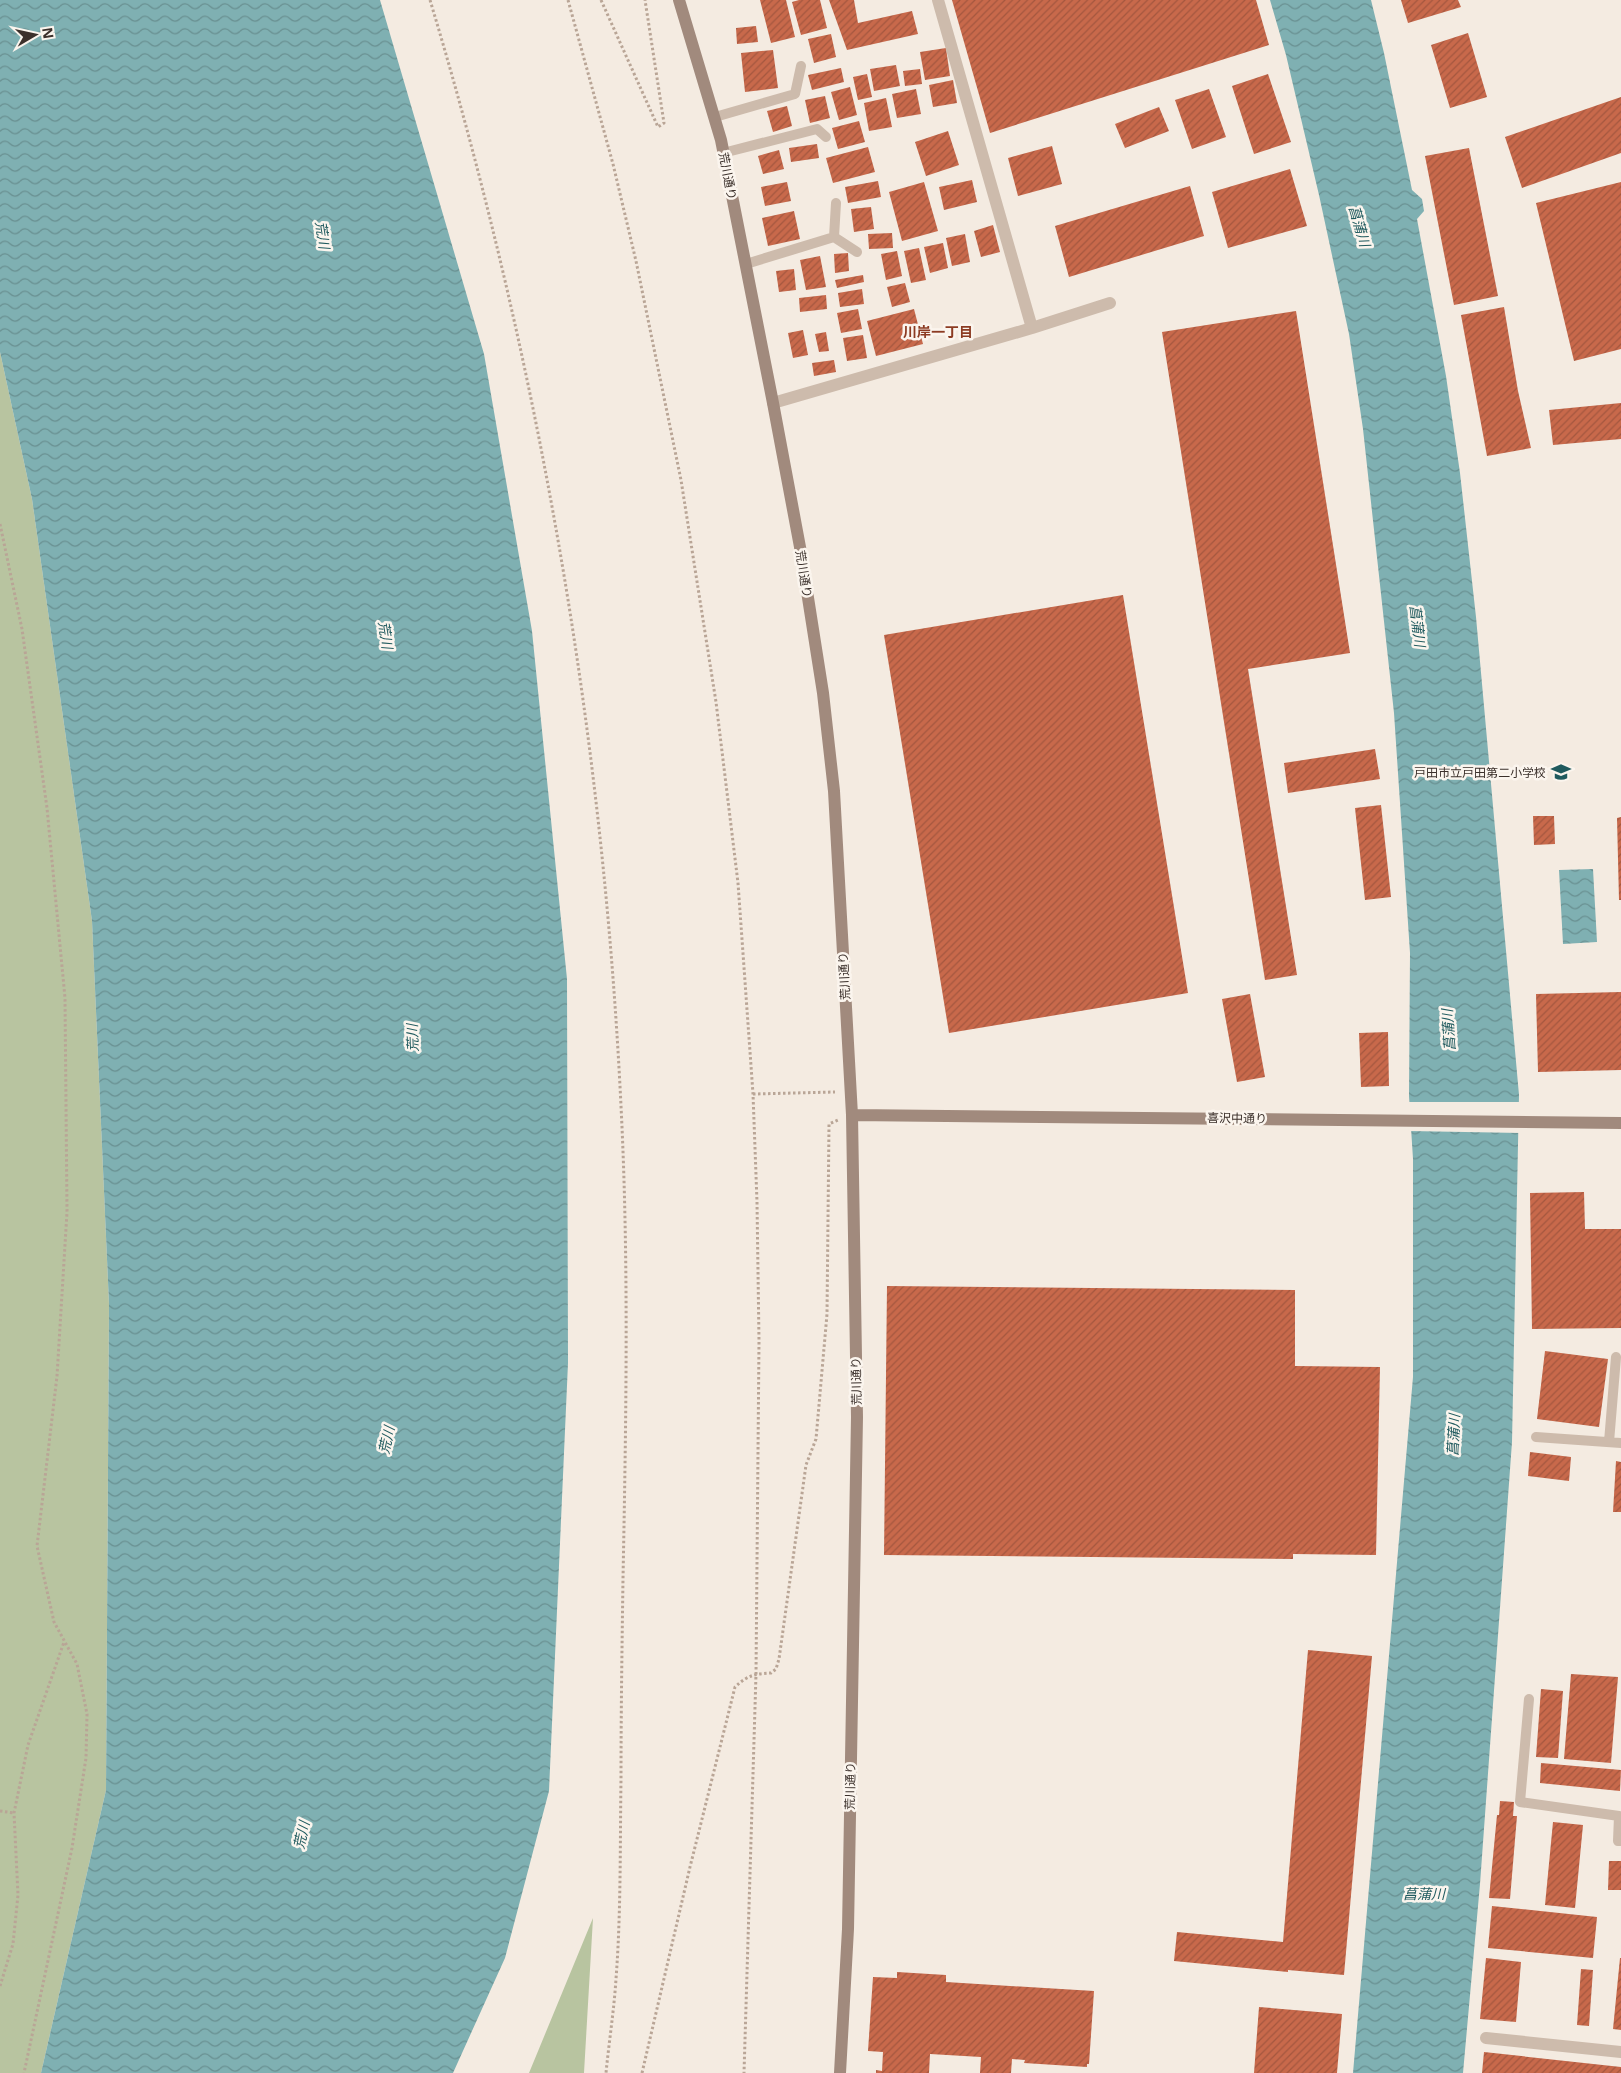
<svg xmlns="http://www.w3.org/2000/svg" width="1621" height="2073" viewBox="0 0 1621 2073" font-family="'Open Sans','Noto Sans JP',sans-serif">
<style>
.green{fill:#b8c4a0}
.water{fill:url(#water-waves)}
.pier{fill:#f4ebe1}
.building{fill:url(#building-hatch)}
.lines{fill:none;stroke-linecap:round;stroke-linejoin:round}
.path{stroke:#b9a596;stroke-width:3;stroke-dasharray:2.5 2.5;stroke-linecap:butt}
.lane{stroke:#cdbbac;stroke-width:10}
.street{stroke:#cdbbac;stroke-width:12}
.secondary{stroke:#a18a7d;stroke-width:12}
.labels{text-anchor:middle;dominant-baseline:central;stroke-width:5;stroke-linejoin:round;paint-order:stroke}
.street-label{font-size:12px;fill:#3b302b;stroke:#fbf5ee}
.poi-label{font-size:12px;fill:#3b302b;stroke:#fbf5ee;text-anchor:end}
.water-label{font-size:14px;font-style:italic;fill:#1f5a5e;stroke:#fbf5ee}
.neighbourhood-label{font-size:14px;font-weight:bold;fill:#8c3b22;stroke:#fbf5ee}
</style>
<defs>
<pattern id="water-waves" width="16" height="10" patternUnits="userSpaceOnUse" patternTransform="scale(1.25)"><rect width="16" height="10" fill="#7fb0b2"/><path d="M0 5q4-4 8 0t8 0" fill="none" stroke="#699091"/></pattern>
<pattern id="building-hatch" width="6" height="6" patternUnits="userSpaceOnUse" patternTransform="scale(1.25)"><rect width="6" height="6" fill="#c8694b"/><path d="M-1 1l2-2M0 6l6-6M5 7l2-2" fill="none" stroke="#a4573f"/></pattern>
</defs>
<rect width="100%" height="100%" fill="#f4ebe1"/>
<path class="green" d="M 0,352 L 32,499 L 92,921 L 109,1304 L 106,1790 L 41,2073 L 0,2073 Z
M 593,1918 L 584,2073 L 529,2073 Z"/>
<path class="water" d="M 0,0 L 380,0 L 484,354 L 532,631 L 567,979 L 568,1363 L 549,1791 L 505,1958 L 453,2073 L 41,2073 L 106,1790 L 109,1304 L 92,921 L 32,499 L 0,352 Z
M 1270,0 L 1371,0 L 1384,53 L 1412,190 L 1422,199 L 1424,211 L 1417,219 L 1446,376 L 1460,473 L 1476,617 L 1519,1095 L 1512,1442 L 1480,1884 L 1463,2073 L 1353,2073 L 1413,1377 L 1413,1159 L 1409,1096 L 1410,953 L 1394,713 L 1363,429 L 1349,334 L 1319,195 L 1286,55 Z
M 1593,869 L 1597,942 L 1563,944 L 1559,870 Z"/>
<path class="pier" d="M 1407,1102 L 1521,1102 L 1521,1133 L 1409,1131 Z"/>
<path class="building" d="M 760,0 L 786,0 L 795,37 L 771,43 Z
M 799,0 L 820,0 L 827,28 L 801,35 L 792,2 Z
M 829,0 L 854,0 L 858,23 L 912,11 L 918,34 L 847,50 Z
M 952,0 L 1256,0 L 1269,45 L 990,133 Z
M 1401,0 L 1458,0 L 1461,7 L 1408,23 Z
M 756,26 L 758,42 L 737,44 L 736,28 Z
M 1468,33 L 1487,97 L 1450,108 L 1431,45 Z
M 831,34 L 836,57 L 814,63 L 808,39 Z
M 946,48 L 950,76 L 925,80 L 920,52 Z
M 773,50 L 778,88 L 745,92 L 741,53 Z
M 896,65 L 900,86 L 874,91 L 870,69 Z
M 841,68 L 844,82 L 812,90 L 808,75 Z
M 920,69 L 922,84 L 905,86 L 903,71 Z
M 867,74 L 872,97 L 858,100 L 853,77 Z
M 1268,74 L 1291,142 L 1254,154 L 1232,86 Z
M 953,80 L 957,103 L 933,107 L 929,85 Z
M 850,87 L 857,115 L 839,120 L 831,92 Z
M 916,89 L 921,114 L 897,118 L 892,94 Z
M 1209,89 L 1226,137 L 1192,149 L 1175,100 Z
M 825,96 L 830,118 L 810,123 L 805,100 Z
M 1621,97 L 1621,153 L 1522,188 L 1505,137 Z
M 886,98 L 892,127 L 869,131 L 864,103 Z
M 787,106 L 792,126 L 773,132 L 767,111 Z
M 1159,107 L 1169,131 L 1125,148 L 1115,124 Z
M 859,121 L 865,142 L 838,149 L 832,128 Z
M 948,131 L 959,165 L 926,176 L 915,142 Z
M 817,144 L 819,158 L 791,162 L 789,148 Z
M 1052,146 L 1062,184 L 1018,196 L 1008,158 Z
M 868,147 L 875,172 L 833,183 L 826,158 Z
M 1469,148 L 1498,296 L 1454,305 L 1425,156 Z
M 779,150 L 784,169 L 763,174 L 758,156 Z
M 1290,169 L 1307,226 L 1228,248 L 1212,192 Z
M 972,180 L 977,202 L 944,210 L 939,187 Z
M 878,181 L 881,197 L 848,203 L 845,187 Z
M 787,182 L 791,201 L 765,206 L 761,187 Z
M 924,182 L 938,231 L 902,241 L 889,192 Z
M 1621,182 L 1621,349 L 1574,361 L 1536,203 Z
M 1190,186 L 1204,236 L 1069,277 L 1055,226 Z
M 871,207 L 874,229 L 854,232 L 851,209 Z
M 794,211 L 800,239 L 768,246 L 762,218 Z
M 993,225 L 1000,252 L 981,257 L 974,231 Z
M 892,233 L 893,248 L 869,249 L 868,234 Z
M 965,234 L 970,262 L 952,266 L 946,238 Z
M 943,243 L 948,268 L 930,273 L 924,247 Z
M 919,248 L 926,280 L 911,283 L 904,251 Z
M 897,251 L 902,276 L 886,280 L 881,254 Z
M 848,253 L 849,271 L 835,273 L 834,254 Z
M 820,256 L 826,287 L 806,290 L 800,260 Z
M 794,269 L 796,290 L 779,292 L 776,271 Z
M 863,275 L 864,282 L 837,288 L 835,280 Z
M 905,283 L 910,302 L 892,307 L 887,287 Z
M 862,289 L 864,304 L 840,307 L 838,293 Z
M 826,295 L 827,309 L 800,312 L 799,298 Z
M 1504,307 L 1518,391 L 1531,448 L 1487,456 L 1461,315 Z
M 858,309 L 862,329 L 841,333 L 837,313 Z
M 914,309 L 923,344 L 876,356 L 867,321 Z
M 1296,311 L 1350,653 L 1248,669 L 1297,975 L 1265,980 L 1162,332 Z
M 803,330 L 808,355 L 793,358 L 788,333 Z
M 826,332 L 829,351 L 819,352 L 815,334 Z
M 863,335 L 867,358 L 847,361 L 843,338 Z
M 834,360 L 836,372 L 814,376 L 812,363 Z
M 1621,403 L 1621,439 L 1553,445 L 1549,410 Z
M 1123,595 L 1188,993 L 949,1033 L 884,635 Z
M 1375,749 L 1380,779 L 1288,793 L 1284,763 Z
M 1381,805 L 1391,897 L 1365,900 L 1355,808 Z
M 1533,816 L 1554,816 L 1555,844 L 1534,845 Z
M 1621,817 L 1621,900 L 1619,900 L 1617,818 Z
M 1621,992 L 1621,1070 L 1538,1072 L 1536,994 Z
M 1250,994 L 1265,1077 L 1237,1082 L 1222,999 Z
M 1388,1032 L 1389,1086 L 1361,1087 L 1359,1033 Z
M 1584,1192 L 1585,1229 L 1621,1229 L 1621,1328 L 1532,1329 L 1530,1193 Z
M 887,1286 L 1295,1290 L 1295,1366 L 1380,1367 L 1376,1555 L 1293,1554 L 1293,1559 L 884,1555 Z
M 1545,1351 L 1608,1359 L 1599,1427 L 1537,1419 Z
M 1530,1452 L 1571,1457 L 1569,1481 L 1528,1476 Z
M 1616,1461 L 1621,1462 L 1621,1512 L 1613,1512 Z
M 1308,1650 L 1372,1656 L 1344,1975 L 1288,1970 L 1288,1972 L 1174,1961 L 1177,1932 L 1283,1942 Z
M 1571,1674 L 1618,1677 L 1611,1763 L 1564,1759 Z
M 1541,1689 L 1563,1691 L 1558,1758 L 1536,1757 Z
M 1541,1763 L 1621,1770 L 1620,1791 L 1540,1783 Z
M 1500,1801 L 1514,1802 L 1513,1816 L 1517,1816 L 1510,1899 L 1489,1898 L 1497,1815 L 1499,1815 Z
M 1553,1822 L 1583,1825 L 1575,1908 L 1545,1905 Z
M 1609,1861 L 1621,1861 L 1621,1890 L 1608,1890 Z
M 1492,1906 L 1597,1917 L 1593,1958 L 1488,1948 Z
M 1486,1958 L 1521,1962 L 1516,2022 L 1480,2019 Z
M 1620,1958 L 1621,1958 L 1621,2030 L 1613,2029 Z
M 1581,1969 L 1593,1970 L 1589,2026 L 1577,2025 Z
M 897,1972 L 946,1975 L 946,1982 L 1094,1991 L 1089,2064 L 1087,2064 L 1087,2067 L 1024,2063 L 1025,2060 L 1012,2059 L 1011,2073 L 980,2073 L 981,2057 L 930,2054 L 929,2073 L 876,2073 L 876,2070 L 882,2071 L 883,2052 L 868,2051 L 873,1977 L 897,1978 Z
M 1259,2007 L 1342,2014 L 1337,2073 L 1254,2073 Z
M 1484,2052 L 1621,2067 L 1621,2073 L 1482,2073 Z"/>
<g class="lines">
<path class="path" d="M 430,0 C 538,359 603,732 621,1106 C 629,1264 626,1422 623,1579 C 622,1646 621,1713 621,1779 C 620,1846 621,1913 616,1979 C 614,2010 609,2042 606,2073
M 568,0 L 613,164 L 636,261 L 681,480 L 716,702 L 738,883 L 753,1094 L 757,1202 L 759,1341 L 756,1674 L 744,2073
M 601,0 L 658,127 L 664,123 L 645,0
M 0,524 L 22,629 L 47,808 L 65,998 L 67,1212 L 57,1376 L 37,1546 L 54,1622 L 77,1664 L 87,1714 L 86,1758 L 72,1848 L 24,2073
M 753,1094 L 835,1092
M 0,1811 L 14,1813
M 0,1986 L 13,1944 L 18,1895 L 14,1813 L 28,1745 L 64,1642
M 642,2073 L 690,1867 L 735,1687 C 748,1675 754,1674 771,1673 L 776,1669 L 779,1659 L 806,1465 L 816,1439 L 827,1314 L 829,1124 L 838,1120"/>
<path class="lane" d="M 715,117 L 795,94 L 801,66
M 723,153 L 817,129 L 826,137
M 834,237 L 857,252
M 746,264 L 834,237 L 836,203
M 1536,1437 L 1621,1443
M 1609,1442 L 1616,1357
M 1529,1699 L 1520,1802 L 1619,1816 L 1618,1841 L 1621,1841"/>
<path class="street" d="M 938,0 L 1032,328
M 773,403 L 1032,328 L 1110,303
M 1486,2038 L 1621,2052"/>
<path class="secondary" d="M 679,0 L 721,140 L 773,403 L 800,547 L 823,693 L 834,791 L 852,1115 L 857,1417 L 848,1929 L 840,2073
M 852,1115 L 1621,1123"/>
</g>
<defs>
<symbol id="school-bare" viewBox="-9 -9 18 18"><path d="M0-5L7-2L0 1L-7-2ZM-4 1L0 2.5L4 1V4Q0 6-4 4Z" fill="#1f5a5e" stroke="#fbf5ee" stroke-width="2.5" paint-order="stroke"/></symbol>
</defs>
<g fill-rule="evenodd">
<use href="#school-bare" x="1547" y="758" width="28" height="28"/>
</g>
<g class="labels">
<g class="street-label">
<text transform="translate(728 176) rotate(79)">荒川通り</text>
<text transform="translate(804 574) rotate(81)">荒川通り</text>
<text transform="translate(844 976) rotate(-93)">荒川通り</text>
<text transform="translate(1237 1118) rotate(1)">喜沢中通り</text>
<text transform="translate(856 1381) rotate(-91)">荒川通り</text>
<text transform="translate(850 1786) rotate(-89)">荒川通り</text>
</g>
<g class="poi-label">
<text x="1546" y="772">戸田市立戸田第二小学校</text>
</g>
<g class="water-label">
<text transform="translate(1360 226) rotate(74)">菖蒲川</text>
<text transform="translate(323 235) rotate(81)">荒川</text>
<text transform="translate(1418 626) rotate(83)">菖蒲川</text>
<text transform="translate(386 635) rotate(81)">荒川</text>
<text transform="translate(1448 1030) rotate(-94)">菖蒲川</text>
<text transform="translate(412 1038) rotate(-92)">荒川</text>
<text transform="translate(1453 1435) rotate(-87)">菖蒲川</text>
<text transform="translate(386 1440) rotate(-78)">荒川</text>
<text transform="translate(301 1835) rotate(-78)">荒川</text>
<text x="1424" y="1893">菖蒲川</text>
</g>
<g class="neighbourhood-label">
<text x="938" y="331">川岸一丁目</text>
</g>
</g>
<g transform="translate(35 35) rotate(81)" stroke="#fbf5ee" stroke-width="4" paint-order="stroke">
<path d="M0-4L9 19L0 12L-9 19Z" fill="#3b302b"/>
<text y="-8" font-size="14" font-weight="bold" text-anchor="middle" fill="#3b302b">N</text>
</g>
</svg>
